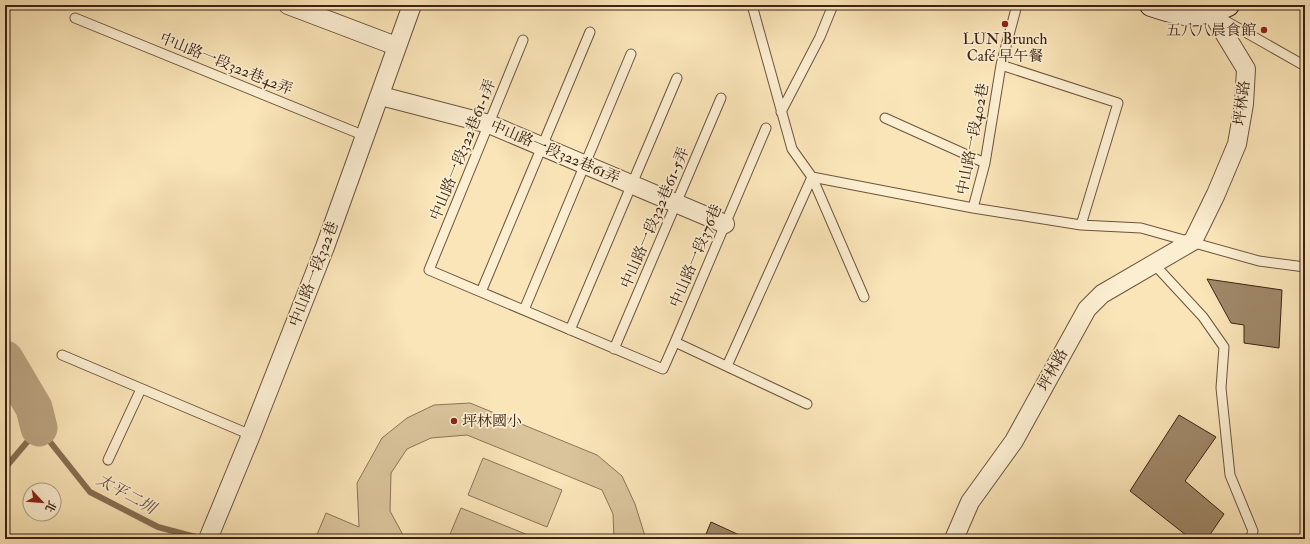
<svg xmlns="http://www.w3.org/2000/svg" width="1310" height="544" viewBox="0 0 1310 544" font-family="'IM FELL Double Pica','Noto Serif TC',serif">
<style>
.green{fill:#dac49c;stroke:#8b7458}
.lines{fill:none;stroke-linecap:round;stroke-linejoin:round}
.stream{stroke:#877054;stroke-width:6}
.river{stroke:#b9a380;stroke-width:37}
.building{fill:#9f8869;stroke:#3c2313}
.service-casing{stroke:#6c543c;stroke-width:11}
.minor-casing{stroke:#6c543c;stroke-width:20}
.secondary-casing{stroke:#3c2313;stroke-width:24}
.service{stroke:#fceed1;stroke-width:9}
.minor{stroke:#fceed1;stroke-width:18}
.secondary{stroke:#fceed1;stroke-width:22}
.poi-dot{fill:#8f2418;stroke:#fceed1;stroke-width:1.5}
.labels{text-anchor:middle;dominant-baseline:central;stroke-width:3.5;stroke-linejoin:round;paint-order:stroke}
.poi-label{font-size:15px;fill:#3c2313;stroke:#fceed1;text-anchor:end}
.street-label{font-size:15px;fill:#3c2313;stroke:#fceed1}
.water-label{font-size:16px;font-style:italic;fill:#685039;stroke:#fceed1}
</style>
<rect width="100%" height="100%" fill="#fae5b8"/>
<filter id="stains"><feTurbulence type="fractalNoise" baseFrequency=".005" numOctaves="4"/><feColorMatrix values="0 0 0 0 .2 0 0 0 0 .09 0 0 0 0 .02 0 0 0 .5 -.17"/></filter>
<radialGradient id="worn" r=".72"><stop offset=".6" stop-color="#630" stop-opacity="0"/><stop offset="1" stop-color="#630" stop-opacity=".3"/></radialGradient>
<path class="green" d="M 470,403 L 597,455 L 622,476 L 635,504 L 645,536 L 645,539 L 614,539 L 613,514 L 602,490 L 467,435 L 431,438 L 407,449 L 391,473 L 390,511 L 403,535 L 413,539 L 321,539 L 316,537 L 326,513 L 359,527 L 357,483 L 382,438 L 407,418 L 434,405 Z
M 483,458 L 562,490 L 547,527 L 468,495 Z
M 461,508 L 538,539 L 448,539 Z"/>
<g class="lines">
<path class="stream" d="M 5,468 L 39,428 L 90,492 L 158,527 L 203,539"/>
<path class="river" d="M 5,359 L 34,408 L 39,428"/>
</g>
<path class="building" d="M 1207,279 L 1282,290 L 1279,348 L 1244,343 L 1244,325 L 1231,323 Z
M 1179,415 L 1216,437 L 1185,481 L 1224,514 L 1207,539 L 1191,539 L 1130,491 Z
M 711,522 L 748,539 L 704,539 Z"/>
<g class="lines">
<defs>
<path id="service" d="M 752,5 L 792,149 L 812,177 L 864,297
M 1217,16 L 1305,66
M 75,18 L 365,136
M 523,40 L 429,270 L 663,369 L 675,342
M 1001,65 L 1118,103 L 1081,225
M 781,112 L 820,37 L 833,5
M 885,118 L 985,163
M 766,128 L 675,342 L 807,404
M 973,208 L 985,163 L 1001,65 L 1017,5
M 1154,264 L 1203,317 L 1224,347 L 1221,388 L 1230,475 L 1253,531 L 1250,539
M 481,292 L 590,32
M 524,310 L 631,54
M 570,330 L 677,78
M 614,349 L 721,98
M 62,355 L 251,435
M 727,366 L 812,177 L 973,208 L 1081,225 L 1141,228 L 1259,261 L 1305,267
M 108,460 L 141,389"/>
<path id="minor" d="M 288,5 L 396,46
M 381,96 L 489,124 L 725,224
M 208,539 L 251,435 L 325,247 L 412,5
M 954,539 L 970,502 L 1014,441 L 1087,309 L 1102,294 L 1193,241 L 1216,194 L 1237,144 L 1244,104 L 1246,69 L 1212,13"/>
<path id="secondary" d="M 1151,5 C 1180,15 1199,20 1228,5"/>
</defs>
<use href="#service" class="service-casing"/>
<use href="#minor" class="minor-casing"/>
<use href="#secondary" class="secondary-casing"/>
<use href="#service" class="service"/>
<use href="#minor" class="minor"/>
<use href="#secondary" class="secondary"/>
</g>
<g class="poi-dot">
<circle cx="1005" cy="24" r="4"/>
<circle cx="1264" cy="30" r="4"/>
<circle cx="454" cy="421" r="4"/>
</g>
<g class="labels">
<g class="poi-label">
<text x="1256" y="30">五八八晨食館</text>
<text x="1005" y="39" text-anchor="middle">LUN Brunch<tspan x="1005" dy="17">Café 早午餐</tspan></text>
<text x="462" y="421" text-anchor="start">坪林國小</text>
</g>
<g class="street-label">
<text transform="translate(226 64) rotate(22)">中山路一段322巷42弄</text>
<text transform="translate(1242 103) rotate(-83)">坪林路</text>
<text transform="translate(973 139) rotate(-79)">中山路一段402巷</text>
<text transform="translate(463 150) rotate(-68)">中山路一段322巷61-1弄</text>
<text transform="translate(555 152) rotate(23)">中山路一段322巷61弄</text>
<text transform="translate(655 218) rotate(-67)">中山路一段322巷61-5弄</text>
<text transform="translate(696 256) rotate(-67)">中山路一段376巷</text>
<text transform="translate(314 274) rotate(-69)">中山路一段322巷</text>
<text transform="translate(1053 370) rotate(-61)">坪林路</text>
</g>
<g class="water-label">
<text transform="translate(126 494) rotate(29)">太平二圳</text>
</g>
</g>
<rect width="1310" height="544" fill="none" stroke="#fae5b8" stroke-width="20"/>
<rect x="6" y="6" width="1298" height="532" fill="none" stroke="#3c2313" stroke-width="2"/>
<rect x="10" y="10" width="1290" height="524" fill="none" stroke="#3c2313"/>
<g transform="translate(42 502) rotate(116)"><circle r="19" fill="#fceed1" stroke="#af9d85"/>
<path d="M0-3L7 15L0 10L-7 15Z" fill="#8f2418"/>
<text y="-6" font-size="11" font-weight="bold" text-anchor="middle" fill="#3c2313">北</text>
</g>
<rect width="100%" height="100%" filter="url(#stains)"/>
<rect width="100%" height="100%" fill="url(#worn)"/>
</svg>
